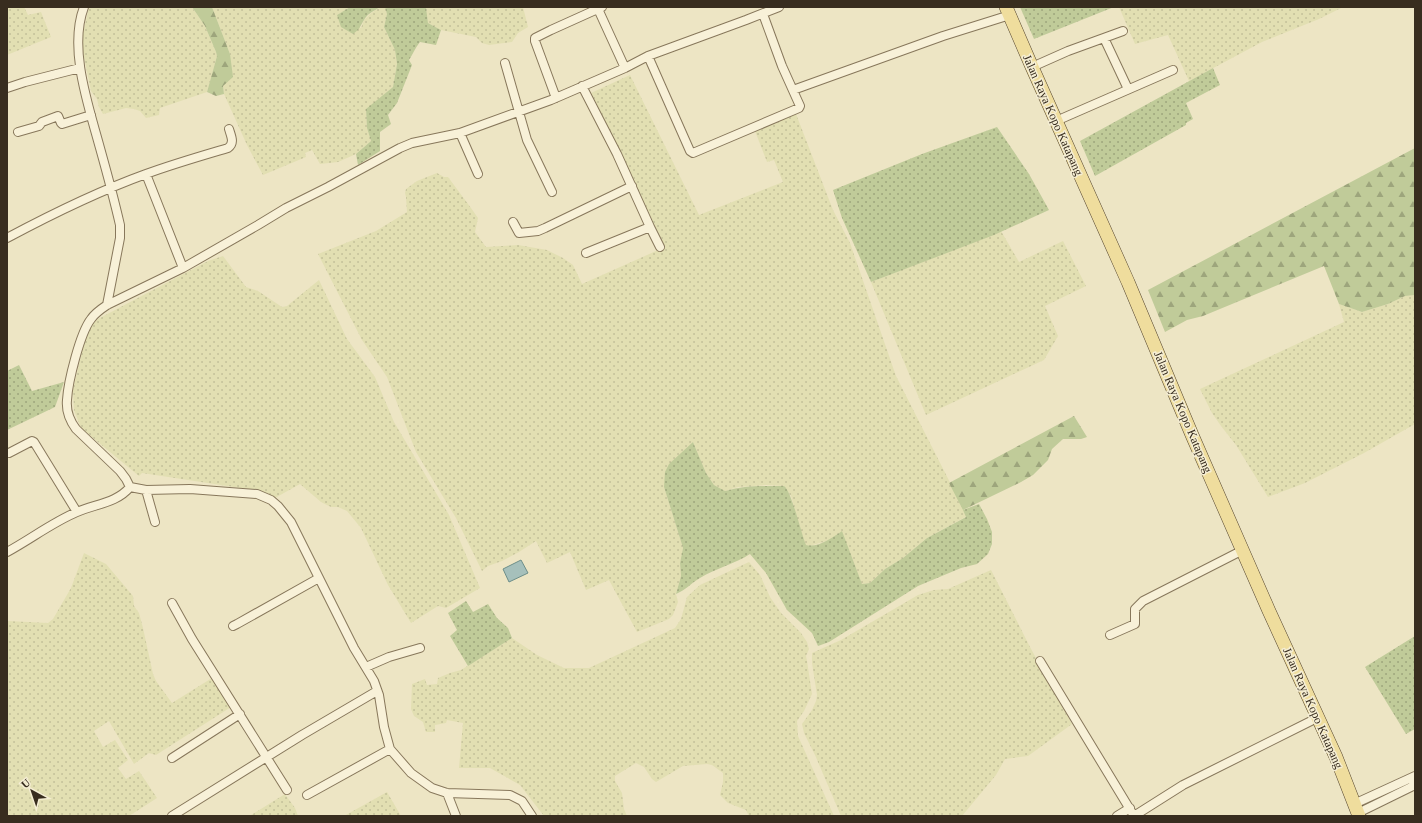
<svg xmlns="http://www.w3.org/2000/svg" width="1422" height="823" viewBox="0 0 1422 823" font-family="'Times New Roman',serif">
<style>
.farmland{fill:url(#farmland-dots)}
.grass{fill:url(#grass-dots)}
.forest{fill:url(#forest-firs)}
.water{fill:#a6c0bb;stroke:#6d8e89}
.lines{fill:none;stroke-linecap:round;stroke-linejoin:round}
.minor-casing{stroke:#87775b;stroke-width:10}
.primary-casing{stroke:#55452f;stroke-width:14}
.minor{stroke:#f8f1d8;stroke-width:8}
.primary{stroke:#efdd9d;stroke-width:13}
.labels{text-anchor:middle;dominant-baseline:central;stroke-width:3;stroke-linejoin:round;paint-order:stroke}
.street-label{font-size:12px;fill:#382d1f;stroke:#f5eed4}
</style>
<defs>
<pattern id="farmland-dots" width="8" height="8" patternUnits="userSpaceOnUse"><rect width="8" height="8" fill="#e2dfb2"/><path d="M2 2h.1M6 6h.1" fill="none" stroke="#c3c099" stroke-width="1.8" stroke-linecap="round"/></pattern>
<pattern id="grass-dots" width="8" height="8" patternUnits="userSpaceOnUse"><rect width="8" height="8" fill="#c0cb99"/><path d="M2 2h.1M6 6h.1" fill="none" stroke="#9da57c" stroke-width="1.8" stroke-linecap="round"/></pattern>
<pattern id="forest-firs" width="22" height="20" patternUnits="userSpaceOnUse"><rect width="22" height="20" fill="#c0cb99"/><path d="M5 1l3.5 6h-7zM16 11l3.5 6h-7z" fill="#9da57c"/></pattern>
</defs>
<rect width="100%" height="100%" fill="#ede5c4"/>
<path class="farmland" d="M 7,7 L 24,7 L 28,15 L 41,12 L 51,37 L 7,55 Z
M 89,7 L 192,7 L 205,26 L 216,52 L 217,56 L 207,92 L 160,108 L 159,115 L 146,118 L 140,111 L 134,109 L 126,108 L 103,114 L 99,107 L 97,99 L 91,91 L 83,52 L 83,34 Z
M 212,7 L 350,7 L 337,15 L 361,28 L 364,20 L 370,14 L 380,7 L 386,7 L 387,14 L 384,27 L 395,50 L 397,64 L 393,87 L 366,110 L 367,128 L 371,141 L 356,154 L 338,162 L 320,164 L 312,150 L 305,153 L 306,157 L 263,175 L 247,145 L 224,94 L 223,86 L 230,54 Z
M 426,7 L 523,7 L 528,27 L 518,33 L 512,42 L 489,45 L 482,43 L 476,37 L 441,30 L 428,23 Z
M 1119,7 L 1343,7 L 1319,19 L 1262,42 L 1189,81 L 1168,35 L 1135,44 Z
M 630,75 L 699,215 L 783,182 L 774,160 L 767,162 L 755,131 L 796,114 L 833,210 L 850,243 L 896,376 L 967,516 L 927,538 L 903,558 L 885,569 L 870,583 L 862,584 L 842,532 L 829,540 L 810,546 L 805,545 L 791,496 L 784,486 L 766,485 L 738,487 L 725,491 L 714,485 L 706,473 L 693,442 L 664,487 L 683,548 L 680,563 L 681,576 L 676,594 L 678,602 L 673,615 L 669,619 L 637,632 L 609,580 L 586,590 L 570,552 L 547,563 L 536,541 L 519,552 L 502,561 L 488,566 L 482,571 L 456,518 L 416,452 L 387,377 L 362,340 L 318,254 L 376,231 L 407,212 L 406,197 L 405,193 L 406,189 L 417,181 L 437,173 L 444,177 L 448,177 L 471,208 L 478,218 L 475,232 L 486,247 L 518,245 L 547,250 L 563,258 L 573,265 L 582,284 L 665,247 L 591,93 Z
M 1001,231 L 1019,262 L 1063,241 L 1086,286 L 1045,306 L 1058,336 L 1044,360 L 926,415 L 871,282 Z
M 223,256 L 246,287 L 258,291 L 282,307 L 287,306 L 319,280 L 347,339 L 375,377 L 394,422 L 449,515 L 480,588 L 446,608 L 438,606 L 411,623 L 388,585 L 361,528 L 347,511 L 338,507 L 331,507 L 321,502 L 300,484 L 275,498 L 247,489 L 142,473 L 139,476 L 81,428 L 74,410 L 73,390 L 84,343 L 89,328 L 98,319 L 115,310 L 208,261 Z
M 1415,295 L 1415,424 L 1364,453 L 1305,483 L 1268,497 L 1236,445 L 1221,426 L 1212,413 L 1200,389 L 1344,322 L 1339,304 L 1362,312 L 1388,304 L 1405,296 Z
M 84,553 L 106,564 L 133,596 L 134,606 L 139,613 L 143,628 L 153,674 L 156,681 L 172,703 L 212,678 L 231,707 L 156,755 L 149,753 L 134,764 L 109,721 L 94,731 L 103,747 L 115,740 L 128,760 L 118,768 L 126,779 L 139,771 L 157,798 L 129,816 L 7,816 L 7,621 L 48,623 L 53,619 L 71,588 Z
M 749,562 L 760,575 L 770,597 L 781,613 L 801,633 L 807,642 L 809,649 L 806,656 L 807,661 L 812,694 L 804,711 L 797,721 L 798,736 L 834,816 L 749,816 L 746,810 L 728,803 L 720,795 L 723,782 L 723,773 L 712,765 L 707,764 L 683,766 L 656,782 L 652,779 L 644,767 L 636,763 L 615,776 L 615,781 L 622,793 L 624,809 L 627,816 L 544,816 L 520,785 L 490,768 L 459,768 L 463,723 L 447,720 L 446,723 L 435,725 L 435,732 L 426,732 L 423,722 L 414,716 L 411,709 L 412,684 L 425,679 L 427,685 L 437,684 L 438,678 L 450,673 L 461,670 L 512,638 L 537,655 L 564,668 L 589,668 L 675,628 L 681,619 L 687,597 L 700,585 Z
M 991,570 L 1030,647 L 1072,724 L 1028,756 L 1005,759 L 996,775 L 962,816 L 841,816 L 815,755 L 804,733 L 802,724 L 812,710 L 816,701 L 817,695 L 812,663 L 812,653 L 841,640 L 918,595 L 934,590 L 948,589 Z
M 387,792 L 401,816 L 344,816 L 362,806 Z
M 285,794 L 295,808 L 298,816 L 252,816 L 251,815 Z"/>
<path class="grass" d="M 350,7 L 380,7 C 374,11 367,14 364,20 C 359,28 361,28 353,34 L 341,27 L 337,15 Z
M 385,7 L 426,7 L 428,23 L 441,30 L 436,45 L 420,42 C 415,48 413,54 409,60 L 412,65 L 397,103 L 388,115 L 391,124 L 380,132 L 380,151 L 358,165 L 356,154 L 371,141 L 367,128 L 366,109 L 393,87 L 397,64 L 395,50 L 384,27 L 387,14 Z
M 1020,7 L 1114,7 L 1034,39 Z
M 1213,68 L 1220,85 L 1186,103 L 1193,119 L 1186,123 L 1186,125 L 1095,176 L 1080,141 Z
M 997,127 L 1029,174 L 1049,210 L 994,235 L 871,282 L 842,218 L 833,190 L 922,154 Z
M 19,365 L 32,391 L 64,382 L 55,407 L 7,430 L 7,371 Z
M 693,442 L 706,473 L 714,485 L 725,491 C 746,485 762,486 784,486 C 792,492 801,533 806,545 C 818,548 832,538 842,531 L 862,584 L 870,583 L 885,569 L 903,558 L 927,538 L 966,517 L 963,510 L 979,504 L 987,519 L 992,532 L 992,544 L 988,554 L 977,564 L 961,568 L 918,586 L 829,642 L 818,646 L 812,633 L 787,610 L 766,573 L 750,554 C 735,564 716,568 700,578 C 691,583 686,590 676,594 L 681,576 L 680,563 L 683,548 L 664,487 L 665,472 L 669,464 Z
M 466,601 L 473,612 L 488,604 L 497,618 L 508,628 L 512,638 L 468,666 L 450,636 L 457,630 L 448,613 Z
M 1415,636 L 1415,729 L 1406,734 L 1365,667 Z"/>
<path class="forest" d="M 192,7 L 212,7 L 230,54 L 233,77 L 223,86 L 224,94 L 216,96 L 207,92 L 217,56 L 216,52 L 205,26 Z
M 1415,148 L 1415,295 L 1405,296 L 1388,304 L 1362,312 L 1339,304 L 1324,266 L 1203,316 L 1187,320 L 1165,332 L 1148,290 Z
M 1074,416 L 1087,437 L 1081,439 L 1063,439 L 1052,449 L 1048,460 L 1033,475 L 1021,482 L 963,510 L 949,483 Z"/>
<path class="water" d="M 521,560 L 528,573 L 509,582 L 503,569 Z"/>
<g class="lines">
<defs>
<path id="minor" d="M 84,7 C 68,49 89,107 100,148 C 107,173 114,199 120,225 L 120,238 L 107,305
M 596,7 L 598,9 L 625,68
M 1104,38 L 1128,89
M 648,56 L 690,151 L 693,153 L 799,108 L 800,106 L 782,66 L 763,14
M 505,63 L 527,140 L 552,192
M 1032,67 L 1068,51 L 1123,31
M 582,86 L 617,154 L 650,227 L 586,253
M 7,88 L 25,82 L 80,68
M 793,90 L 943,36 L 1010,15
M 556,98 L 535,41 L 535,38 L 551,30 L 602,7
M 1056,121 L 1173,70
M 18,132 L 39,126 L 42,122 L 58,116 L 61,123 L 62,124 L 91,115
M 460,133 L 478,174
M 146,174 L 183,268
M 513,222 L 519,233 L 538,231 L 545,228 L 632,186
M 650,227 L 660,247
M 7,238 C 52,214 99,191 146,174 C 173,164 201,156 228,148 C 235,143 231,136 229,129
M 9,453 L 32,441 L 34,442 L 77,512
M 146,490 L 155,522
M 7,552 C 31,539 53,522 77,512 C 95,504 117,503 130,487
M 172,603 L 192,639 L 287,790
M 233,626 L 237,624 L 319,578
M 1110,635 L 1135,624 L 1135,609 L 1143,601 L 1243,550
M 1040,661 L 1134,816 L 1183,785 L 1317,718
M 366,667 L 389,657 L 420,648
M 172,758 L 240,714
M 447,793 L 456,816
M 307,795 L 390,749
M 1354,804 L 1415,776
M 1358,813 L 1411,787 L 1415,784
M 172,816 L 302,735 L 377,691
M 532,816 L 522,801 L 510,795 L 447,793 L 432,788 L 411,773 L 390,749 L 384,727 L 379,695 L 374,681 L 354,648 L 291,522 L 278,506 L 271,500 L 257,494 L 190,489 L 146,490 L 130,487 L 126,479 L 120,471 L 76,429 C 70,421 66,410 67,400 C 68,382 80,333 91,319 C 95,313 101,309 107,305 L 183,268 L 258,225 L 286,208 L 328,187 L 400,148 L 412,143 L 460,133 L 551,100 L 625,68 L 648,56 L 746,20 L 779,7
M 1117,816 L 1130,808"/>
<path id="primary" d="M 1006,7 L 1032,67 L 1128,282 L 1192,435 L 1269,611 L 1336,757 L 1359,816"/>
</defs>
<use href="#minor" class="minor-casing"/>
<use href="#primary" class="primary-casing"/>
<use href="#minor" class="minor"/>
<use href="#primary" class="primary"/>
</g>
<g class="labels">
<g class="street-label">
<text transform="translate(1053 115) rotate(66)">Jalan Raya Kopo Katapang</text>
<text transform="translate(1183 412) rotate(67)">Jalan Raya Kopo Katapang</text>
<text transform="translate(1313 708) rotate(66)">Jalan Raya Kopo Katapang</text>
</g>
</g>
<rect width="1422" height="823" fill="none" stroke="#382d1f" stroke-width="16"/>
<g transform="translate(32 791) rotate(320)" stroke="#f5eed4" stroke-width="3" paint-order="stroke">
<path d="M0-3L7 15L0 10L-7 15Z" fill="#382d1f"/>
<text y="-6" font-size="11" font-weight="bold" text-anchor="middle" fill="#382d1f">U</text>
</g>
</svg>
